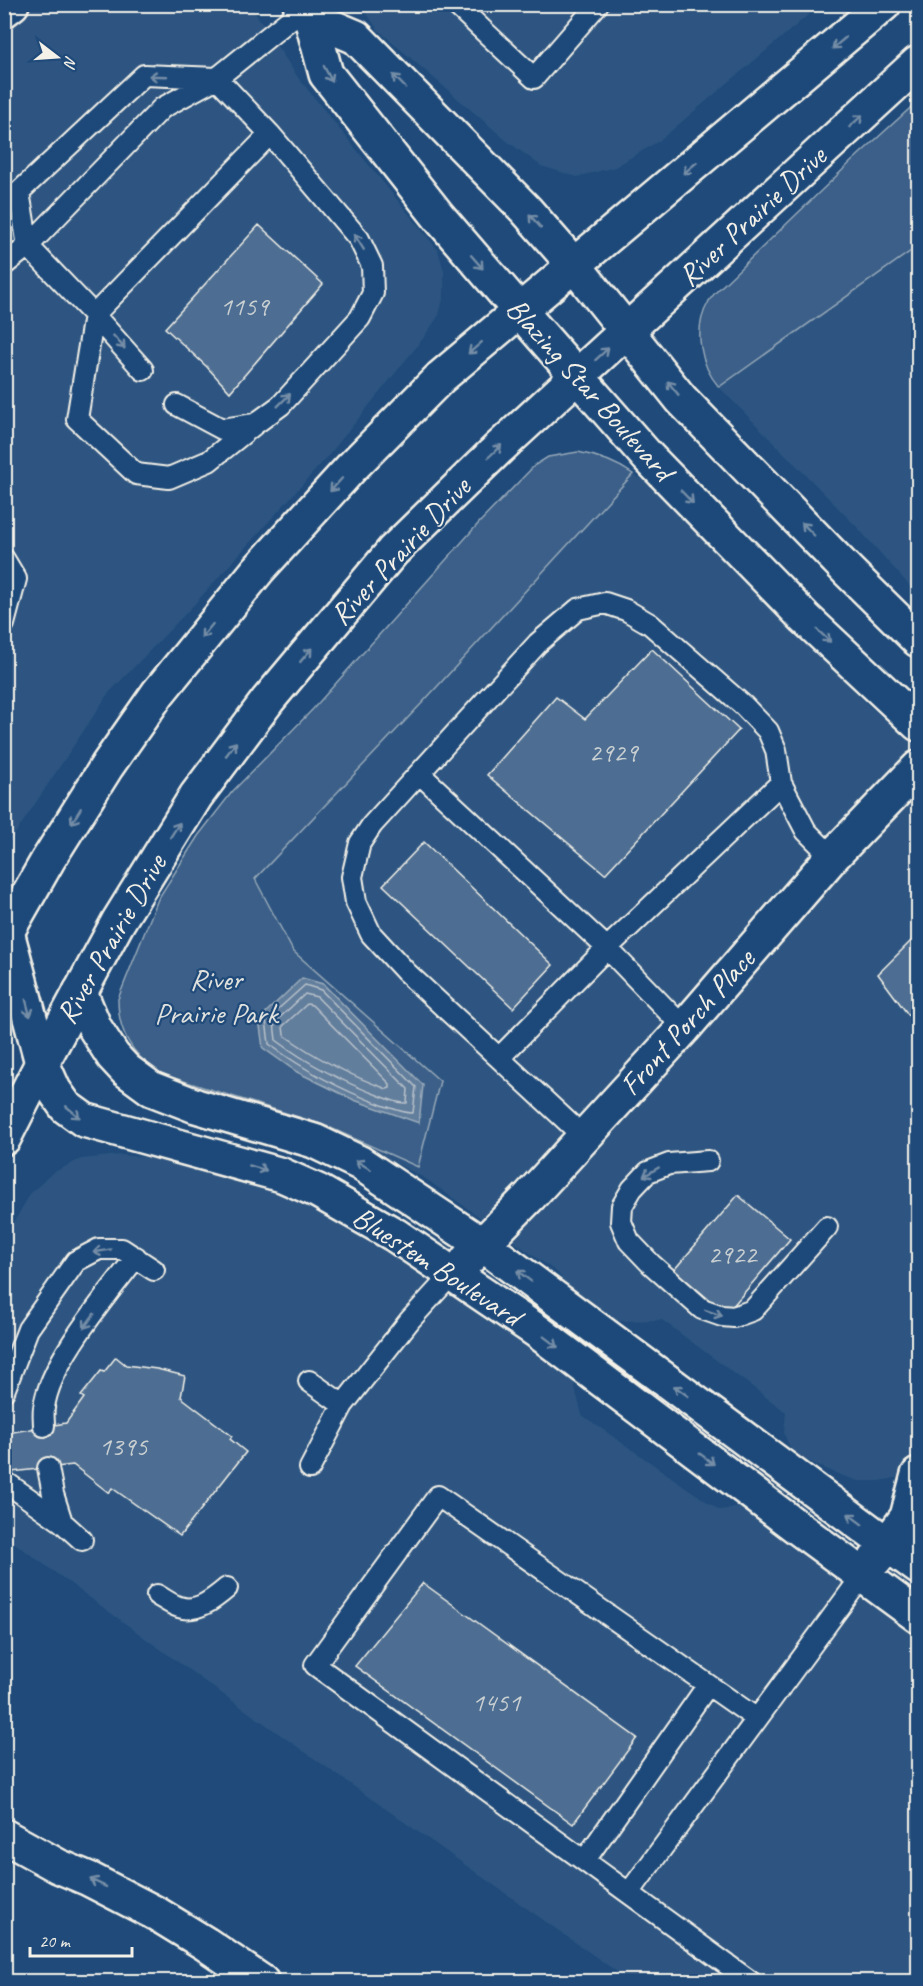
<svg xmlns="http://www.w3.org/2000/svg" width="923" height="1986" viewBox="0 0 923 1986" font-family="Caveat,sans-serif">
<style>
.built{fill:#2d5581}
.green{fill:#3a5f88;stroke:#97a8b8;stroke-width:1.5}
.water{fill:#627e9d;stroke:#9cacbb;stroke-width:1.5}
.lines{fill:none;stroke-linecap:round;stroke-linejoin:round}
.shore{stroke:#bac3ca;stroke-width:1.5}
.building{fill:#4d6e92;stroke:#f4f1e8;stroke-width:1.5}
.service-casing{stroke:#f4f1e8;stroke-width:24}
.minor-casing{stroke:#f4f1e8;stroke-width:38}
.secondary-casing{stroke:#f4f1e8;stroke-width:38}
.motorway-casing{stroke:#f4f1e8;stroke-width:38}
.service{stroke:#1f4a7a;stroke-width:20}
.minor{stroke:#1f4a7a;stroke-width:33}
.secondary{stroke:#1f4a7a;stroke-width:33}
.motorway{stroke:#1f4a7a;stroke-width:33}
.oneway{stroke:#748da6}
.labels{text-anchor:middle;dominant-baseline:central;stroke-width:4.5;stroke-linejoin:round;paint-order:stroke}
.number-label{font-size:27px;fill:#cad0d2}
.street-label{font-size:30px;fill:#f4f1e8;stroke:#1f4a7a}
.park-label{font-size:30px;fill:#e1e2de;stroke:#1f4a7a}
</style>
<rect width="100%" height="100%" fill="#1f4a7a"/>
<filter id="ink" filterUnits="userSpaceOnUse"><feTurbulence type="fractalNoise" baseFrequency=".0167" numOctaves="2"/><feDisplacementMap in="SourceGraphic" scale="12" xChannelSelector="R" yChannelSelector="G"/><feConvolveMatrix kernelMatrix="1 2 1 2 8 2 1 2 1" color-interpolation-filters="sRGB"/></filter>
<g filter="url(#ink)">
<path class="built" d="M 5,5 L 250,5 L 299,79 L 438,250 L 444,271 L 444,295 L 439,315 L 422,340 L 329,455 L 190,609 L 108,694 L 5,849 Z
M 361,5 L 820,5 L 659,141 L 615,167 L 577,177 L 541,166 L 507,141 L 378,30 Z
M 918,246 L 918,595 L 856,526 L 719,387 Z
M 633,474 L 658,489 L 868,705 L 918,747 L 918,1458 L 906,1474 L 896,1478 L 879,1481 L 858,1481 L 840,1475 L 797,1456 L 788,1444 L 784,1433 L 786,1412 L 662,1320 L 614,1321 L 569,1289 L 558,1273 L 426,1179 L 324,1125 L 418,1166 L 440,1081 L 293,951 L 255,879 L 423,702 Z
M 121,1155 L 153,1158 L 195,1167 L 274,1189 L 354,1225 L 571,1372 L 582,1415 L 719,1510 L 749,1506 L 918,1629 L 918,1981 L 630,1981 L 204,1681 L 5,1536 L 4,1246 L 14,1222 L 30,1194 L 52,1173 L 81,1159 Z"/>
<path class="green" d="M 918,101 L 918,246 L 719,387 C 700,365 693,329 708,303 C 711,296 718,290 723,285 L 852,161 Z
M 578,452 C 599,456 616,462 633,474 L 423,702 L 255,879 L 293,951 L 440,1081 L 418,1167 L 324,1125 L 158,1073 C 132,1053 118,1033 118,999 L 158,899 L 198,836 L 232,792 L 313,709 L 478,524 L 535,465 L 548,457 Z"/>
<path class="water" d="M 302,978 L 323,984 L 423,1085 L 419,1123 L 354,1100 L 297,1072 L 263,1048 L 259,1019 Z"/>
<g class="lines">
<path class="shore" d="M 305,985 L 321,990 L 416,1087 L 413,1113 C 403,1113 391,1108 382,1105 C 341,1090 304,1070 269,1044 L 266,1020 Z
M 305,994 L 317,997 L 408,1089 L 407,1103 C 398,1104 389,1099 380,1096 C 343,1082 308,1064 276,1040 L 274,1023 Z
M 307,1004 L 312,1005 L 390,1084 L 390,1088 L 387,1089 C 351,1076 316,1058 284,1035 L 283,1026 Z"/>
</g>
<path class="building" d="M 259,225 L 323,284 L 230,392 L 207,367 L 165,328 Z
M 652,649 L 739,730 L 605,874 L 487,775 L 556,697 L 585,719 Z
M 424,842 L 553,965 L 513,1008 L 383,885 Z
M 918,934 L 918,1028 L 878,974 Z
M 738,1195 L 790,1239 L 726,1314 L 674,1270 Z
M 116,1357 L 126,1365 L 157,1369 L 185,1376 L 181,1397 L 232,1436 L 230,1439 L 246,1452 L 180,1536 L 112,1488 L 109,1493 L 73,1465 L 12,1472 L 7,1433 L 66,1423 L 84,1398 L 81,1396 L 101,1371 L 104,1372 Z
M 423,1583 L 637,1738 L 573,1824 L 355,1666 Z"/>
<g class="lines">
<defs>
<path id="service" d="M 455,4 L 534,78 L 598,4
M 4,265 L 28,246 L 19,192 L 144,75 L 217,78 L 270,134 L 94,315 L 77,419 L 136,474 L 169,478 L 209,461 L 255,424
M 143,370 L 94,315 L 28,246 L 162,108 L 217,78 L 309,4
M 177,405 L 222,429 L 255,424 L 281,405 L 360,318 L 373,293 L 372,266 L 359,239 L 270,134
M 4,559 L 16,579 L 4,624
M 420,774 L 607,948 L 684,1028
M 499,1058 L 406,972 L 371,934 L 356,902 L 352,877 L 360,843 L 372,825 L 538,643 L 578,609 L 605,603 L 626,610 L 650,624 L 744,706 L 768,731 L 776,750 L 781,783
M 584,1137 L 499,1058 L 607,948 L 781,783 L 806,831 L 832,857
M 708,1161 L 669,1164 L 648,1172 L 632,1189 L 622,1206 L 621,1222 L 629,1241 L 651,1264 L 702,1309 L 722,1316 L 734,1317 L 753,1310 L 827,1227
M 309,1381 L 343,1405
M 4,1391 L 28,1329 L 76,1261 L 99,1249 L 122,1249 L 154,1270
M 44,1426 C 44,1420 43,1414 44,1408 C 49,1362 108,1294 136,1257
M 48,1468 L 53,1494 L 62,1522
M 310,1468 L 343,1405 L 410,1320 L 452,1274
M 4,1481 L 62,1522 L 82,1540
M 157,1595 C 164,1599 172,1605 179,1607 C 197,1613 214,1599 227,1588
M 585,1860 L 708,1685
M 629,1893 L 863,1575
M 751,1982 L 315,1665 L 438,1496 L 757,1719"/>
<path id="minor" d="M 300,4 L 311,18 L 326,74 L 439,217 L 519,310 L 648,457 L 805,618 L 918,724
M 4,10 L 12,4
M 311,18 L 356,37 L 526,210 L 574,265 L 681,399 L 848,571 L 918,640
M 7,932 L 42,1063 L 54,1090 L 66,1107 L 84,1120 L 282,1175 L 318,1191 L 395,1235 L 537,1331 L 797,1527 L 918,1616
M 80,992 L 95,1028 L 113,1056 L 126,1070 L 152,1089 L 196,1106 L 314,1141 L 360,1163 L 483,1245 L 918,1567
M 467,1260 L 530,1196 L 684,1028 L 832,857 L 918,768
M 875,1560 L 907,1517 L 918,1475"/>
<path id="secondary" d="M 4,937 L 48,860 L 107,766 L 158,693 L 258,570 L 351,468 L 441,377 L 884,4
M 4,1138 L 42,1063 L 118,922 L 196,796 L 268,700 L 393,551 L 499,448 L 918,63"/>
<path id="motorway" d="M 4,1836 L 58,1866 L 89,1879 L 157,1914 L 206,1944 L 262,1982"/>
</defs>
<use href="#service" class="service-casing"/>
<use href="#minor" class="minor-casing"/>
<use href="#secondary" class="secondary-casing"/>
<use href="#motorway" class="motorway-casing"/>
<use href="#service" class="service"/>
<use href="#minor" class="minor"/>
<use href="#secondary" class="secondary"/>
<use href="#motorway" class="motorway"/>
</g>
<defs><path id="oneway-shaft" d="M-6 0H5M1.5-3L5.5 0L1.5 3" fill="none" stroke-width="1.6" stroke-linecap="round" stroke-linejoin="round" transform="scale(1.5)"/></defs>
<g class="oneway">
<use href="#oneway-shaft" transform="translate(839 43) rotate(140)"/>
<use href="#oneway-shaft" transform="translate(328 74) rotate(62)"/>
<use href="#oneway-shaft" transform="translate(158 76) rotate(-178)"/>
<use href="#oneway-shaft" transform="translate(399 81) rotate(-134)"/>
<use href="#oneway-shaft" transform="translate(856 121) rotate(-43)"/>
<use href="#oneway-shaft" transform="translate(690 168) rotate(140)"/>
<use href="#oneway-shaft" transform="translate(535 221) rotate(-131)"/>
<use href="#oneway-shaft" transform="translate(359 242) rotate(-122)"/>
<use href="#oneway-shaft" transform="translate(477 262) rotate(49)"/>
<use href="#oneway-shaft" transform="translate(119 342) rotate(49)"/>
<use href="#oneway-shaft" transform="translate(475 348) rotate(139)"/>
<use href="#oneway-shaft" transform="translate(602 354) rotate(-42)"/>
<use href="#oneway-shaft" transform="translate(673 388) rotate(-129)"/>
<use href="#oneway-shaft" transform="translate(284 400) rotate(-45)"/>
<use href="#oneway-shaft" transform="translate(495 451) rotate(-44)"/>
<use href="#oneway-shaft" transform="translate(336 485) rotate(132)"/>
<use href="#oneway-shaft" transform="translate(687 497) rotate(46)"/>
<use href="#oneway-shaft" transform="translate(808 529) rotate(-134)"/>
<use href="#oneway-shaft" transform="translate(207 631) rotate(129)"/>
<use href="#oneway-shaft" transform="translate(824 636) rotate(43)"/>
<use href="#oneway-shaft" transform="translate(306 655) rotate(-50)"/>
<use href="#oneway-shaft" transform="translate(231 749) rotate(-53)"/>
<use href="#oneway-shaft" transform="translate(76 816) rotate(122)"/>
<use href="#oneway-shaft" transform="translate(175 830) rotate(-57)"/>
<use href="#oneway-shaft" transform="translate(28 1008) rotate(75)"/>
<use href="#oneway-shaft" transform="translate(73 1112) rotate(40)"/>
<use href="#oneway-shaft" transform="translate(363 1165) rotate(-150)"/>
<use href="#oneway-shaft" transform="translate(258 1168) rotate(16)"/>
<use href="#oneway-shaft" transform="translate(651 1172) rotate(150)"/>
<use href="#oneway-shaft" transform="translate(102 1251) rotate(170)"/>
<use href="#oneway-shaft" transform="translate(524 1276) rotate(-143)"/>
<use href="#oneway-shaft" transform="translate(714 1313) rotate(19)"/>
<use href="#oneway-shaft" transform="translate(89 1321) rotate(126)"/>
<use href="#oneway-shaft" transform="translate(551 1342) rotate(37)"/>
<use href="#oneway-shaft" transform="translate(681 1391) rotate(-144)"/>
<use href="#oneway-shaft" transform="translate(707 1459) rotate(37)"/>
<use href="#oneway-shaft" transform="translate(855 1519) rotate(-143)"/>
<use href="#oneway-shaft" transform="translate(98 1883) rotate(-154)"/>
</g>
</g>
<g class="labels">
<g class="number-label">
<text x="244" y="306">1159</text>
<text x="613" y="752">2929</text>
<text x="732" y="1254">2922</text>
<text x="123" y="1446">1395</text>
<text x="496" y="1702">1451</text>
</g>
<g class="street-label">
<text transform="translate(752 216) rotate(-43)">River Prairie Drive</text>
<text transform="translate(590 389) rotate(48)">Blazing Star Boulevard</text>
<text transform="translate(400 551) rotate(-47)">River Prairie Drive</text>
<text transform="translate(111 939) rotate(-60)">River Prairie Drive</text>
<text transform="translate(687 1022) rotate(-48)">Front Porch Place</text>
<text transform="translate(437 1266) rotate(33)">Bluestem Boulevard</text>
</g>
<g class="park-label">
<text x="216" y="979">River<tspan x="216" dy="34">Prairie Park</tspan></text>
</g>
</g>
<rect width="923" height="1986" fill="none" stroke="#1f4a7a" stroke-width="24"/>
<rect x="12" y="12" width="899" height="1962" fill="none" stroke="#f4f1e8" stroke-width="2" filter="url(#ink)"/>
<g transform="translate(57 57) rotate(107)" stroke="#1f4a7a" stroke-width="4.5" paint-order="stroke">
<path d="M0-4.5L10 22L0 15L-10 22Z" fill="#f4f1e8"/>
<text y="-9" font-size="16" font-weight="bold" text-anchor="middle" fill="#f4f1e8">N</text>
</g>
<path d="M30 1947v9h102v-9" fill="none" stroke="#f4f1e8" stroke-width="3"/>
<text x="39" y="1947" font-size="18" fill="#f4f1e8" stroke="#1f4a7a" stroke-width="4.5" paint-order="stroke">20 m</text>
</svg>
